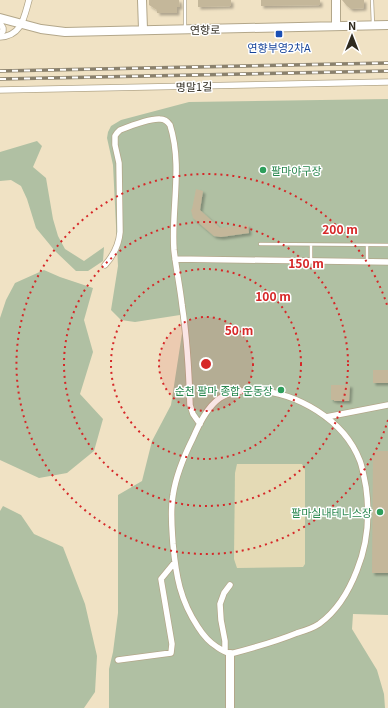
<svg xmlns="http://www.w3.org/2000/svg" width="388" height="708" viewBox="0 0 388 708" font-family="Georgia,'Noto Sans KR',serif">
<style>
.green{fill:#b0c0a3}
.sand{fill:#e4dab5}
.building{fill:#c4b79a;filter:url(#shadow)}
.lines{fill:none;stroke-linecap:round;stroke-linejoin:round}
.lane-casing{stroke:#b3a78a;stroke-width:4}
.street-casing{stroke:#b3a78a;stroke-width:7}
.secondary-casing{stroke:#b3a78a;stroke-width:10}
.lane{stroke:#fff;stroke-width:2.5}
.street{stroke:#fff;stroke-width:5.5}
.secondary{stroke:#fff;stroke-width:8}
.rail-casing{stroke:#8a816d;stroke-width:3.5}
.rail{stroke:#fff;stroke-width:2;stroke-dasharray:6;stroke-linecap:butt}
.ring{fill:none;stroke:#d62828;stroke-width:2;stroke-dasharray:2 4}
.transit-dot{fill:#1a4fb4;stroke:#fff;stroke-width:1.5}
.leisure-dot{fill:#2e9e5b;stroke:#fff;stroke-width:1.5}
.labels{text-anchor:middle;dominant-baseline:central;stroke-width:3;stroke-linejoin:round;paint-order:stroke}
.street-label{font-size:11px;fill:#2f2a1f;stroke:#fff}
.transit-label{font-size:11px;fill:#164399;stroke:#fff}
.leisure-label{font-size:11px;fill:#27864d;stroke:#fff;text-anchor:end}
.centre{fill:#d62828;stroke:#fff;stroke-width:2}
.ring-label{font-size:12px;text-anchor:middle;font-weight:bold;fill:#d62828;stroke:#fff;stroke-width:3;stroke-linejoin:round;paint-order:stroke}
</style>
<defs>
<filter id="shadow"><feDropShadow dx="2.5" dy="2.5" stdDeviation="1" flood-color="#0004"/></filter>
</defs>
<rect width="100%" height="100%" fill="#f0e2c4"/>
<path class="green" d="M 388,99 L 388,615 L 353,614 L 352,629 L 377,670 L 384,694 L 385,708 L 109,708 L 109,669 L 113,652 L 118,613 L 118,495 L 142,481 L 152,441 L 171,405 L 183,327 L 180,315 L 135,322 L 121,320 L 111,310 L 118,266 L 113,165 L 107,138 L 108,132 L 111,126 L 121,120 L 189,102 Z
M 37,141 L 42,146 L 33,167 L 46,178 L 53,219 L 58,236 L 65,249 L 84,261 L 104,247 L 103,261 L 88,271 L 76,271 L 55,251 L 36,228 L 27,199 L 21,186 L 11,180 L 0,181 L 0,152 Z
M 44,270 L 60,277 L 93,288 L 84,320 L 93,352 L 80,394 L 103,419 L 94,451 L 67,473 L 39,478 L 0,460 L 0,318 L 6,300 L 15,283 Z
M 3,506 L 21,515 L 34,534 L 63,547 L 85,604 L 97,656 L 95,692 L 84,708 L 0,708 L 0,511 Z"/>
<path class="sand" d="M 237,464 L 302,464 L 305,470 L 305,564 L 303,567 L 237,568 L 234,559 L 235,473 Z"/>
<path class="building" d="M 149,0 L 179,0 L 180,7 L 177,7 L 177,13 L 157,13 L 157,10 L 149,5 Z
M 198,0 L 231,0 L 231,6 L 198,7 Z
M 261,0 L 320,0 L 320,5 L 261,6 Z
M 342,0 L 364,0 L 364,8 L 351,9 L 347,6 Z
M 196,189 L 203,191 L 200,210 L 220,228 L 248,225 L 249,233 L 221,237 L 214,236 L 193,218 L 191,210 L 192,209 Z
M 373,370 L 388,370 L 388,383 L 373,383 Z
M 331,385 L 350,385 L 349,401 L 334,401 L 334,400 L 331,400 Z
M 373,451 L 388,451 L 388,573 L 372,573 Z"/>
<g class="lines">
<defs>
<path id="lane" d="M 185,0 L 185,27
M 372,0 L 373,25
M 260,244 L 388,245
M 367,245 L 367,261
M 311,260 L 311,245"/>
<path id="street" d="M 0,23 L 3,28 L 3,31 L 0,33
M 0,37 C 22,36 24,17 29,0
M 0,90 L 388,82
M 175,259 L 388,262
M 105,265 C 113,256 119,244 120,232 L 119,163 L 115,145 L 115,136 L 117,133 L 120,130 C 130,126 150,118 160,119 C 164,119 168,122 170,125 C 183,166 171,209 174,250 C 176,268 180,287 182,305 C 187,338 189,372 190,405 L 193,414 L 200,424
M 255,390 C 297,393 344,419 360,461 C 363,469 364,478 366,487 C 370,516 368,543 357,570 C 349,591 337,611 319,624 C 313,628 304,631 297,633 C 275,642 253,648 230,654 C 226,652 221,650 217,647 C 209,642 203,635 198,627 C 180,600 176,576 173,544 C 172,528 170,511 173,495 C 176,475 184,456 193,438 C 199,424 207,407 220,398 C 231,391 242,391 255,390 Z
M 326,417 L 388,405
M 225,651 L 225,641 L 221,620 L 220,604 L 224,593 L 230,585
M 118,660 L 171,653 L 172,644 L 161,579 L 175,562"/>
<path id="secondary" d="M 142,0 L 143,29
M 336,0 L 336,26
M 0,18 L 41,29 L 65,32 L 388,25
M 230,708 L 230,654"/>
</defs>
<use href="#lane" class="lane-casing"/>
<use href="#street" class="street-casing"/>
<use href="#secondary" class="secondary-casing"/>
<use href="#lane" class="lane"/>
<use href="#street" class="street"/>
<use href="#secondary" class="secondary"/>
<defs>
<path id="rail" d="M 0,71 L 388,63
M 0,79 L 388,71"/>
</defs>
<use href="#rail" class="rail-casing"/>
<use href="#rail" class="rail"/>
</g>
<circle cx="206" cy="364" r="47" fill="#d62828" fill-opacity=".12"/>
<g class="ring">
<circle cx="206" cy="364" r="47"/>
<circle cx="206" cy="364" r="95"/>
<circle cx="206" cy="364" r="142"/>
<path d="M388 420A190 190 0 1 1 388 308"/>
</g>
<rect class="transit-dot" x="275" y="30" width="8" height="8" rx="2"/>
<g class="leisure-dot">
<circle cx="263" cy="170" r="4"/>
<circle cx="281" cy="390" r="4"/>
<circle cx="380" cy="512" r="4"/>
</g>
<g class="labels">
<g class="street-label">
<text transform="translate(205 29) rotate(-1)">연향로</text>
<text transform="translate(194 86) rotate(-1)">명말1길</text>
</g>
<g class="transit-label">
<text x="279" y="47">연향부영2차A</text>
</g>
<g class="leisure-label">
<text x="271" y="170" text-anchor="start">팔마야구장</text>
<text x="273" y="390">순천 팔마 종합 운동장</text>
<text x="372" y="512">팔마실내테니스장</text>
</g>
</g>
<circle cx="206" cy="364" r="6" class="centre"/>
<g class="ring-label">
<text x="340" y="234">200 m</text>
<text x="306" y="268">150 m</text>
<text x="273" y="301">100 m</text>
<text x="239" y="335">50 m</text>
</g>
<g transform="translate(352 36)" stroke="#ffffff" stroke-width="3" paint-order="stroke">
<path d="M0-3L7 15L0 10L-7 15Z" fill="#2f2a1f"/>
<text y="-6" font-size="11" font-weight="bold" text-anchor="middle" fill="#2f2a1f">N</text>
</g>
</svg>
